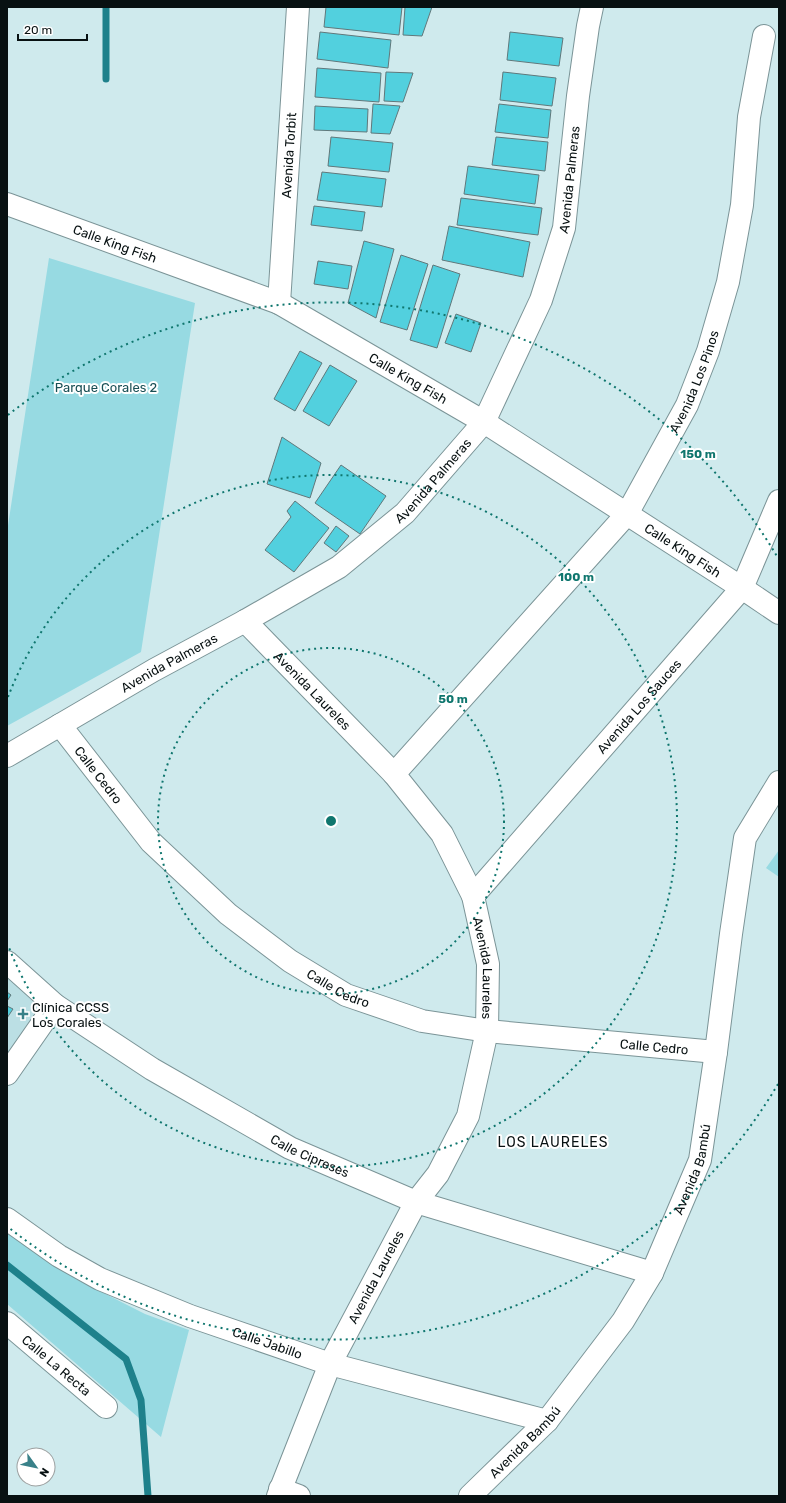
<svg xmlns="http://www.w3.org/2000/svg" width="786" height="1503" viewBox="0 0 786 1503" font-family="Rubik,sans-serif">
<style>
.built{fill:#bbdfe4}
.green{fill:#97dae2}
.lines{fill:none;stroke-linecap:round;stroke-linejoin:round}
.stream{stroke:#1e818b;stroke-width:7}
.building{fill:#52d0de;stroke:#60787b}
.minor-casing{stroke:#7b9497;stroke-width:24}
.minor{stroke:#fff;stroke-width:22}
.ring{fill:none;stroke:#0f766e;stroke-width:2;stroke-dasharray:2 4}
.poi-dot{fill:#398189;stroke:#fff;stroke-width:1.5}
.labels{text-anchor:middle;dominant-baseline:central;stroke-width:4;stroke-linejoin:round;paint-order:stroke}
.street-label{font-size:13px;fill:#081112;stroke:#fff}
.park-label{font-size:13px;fill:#194f55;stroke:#fff}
.poi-label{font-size:13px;fill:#081112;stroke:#fff;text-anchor:start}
.neighbourhood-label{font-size:14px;letter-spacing:1px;fill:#081112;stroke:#fff}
.centre{fill:#0f766e;stroke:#fff;stroke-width:2}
.ring-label{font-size:12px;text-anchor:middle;font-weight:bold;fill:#0f766e;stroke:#fff;stroke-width:4;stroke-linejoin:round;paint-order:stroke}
</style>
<rect width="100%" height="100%" fill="#cfeaed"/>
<path class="built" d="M 7,976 L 41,1005 L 7,1055 L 7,1018 L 13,1009 L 7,1006 L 7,1001 L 11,995 L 7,992 Z"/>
<path class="green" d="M 49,258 L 195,303 L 141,652 L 7,726 L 7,532 Z
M 779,850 L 779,877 L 766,868 Z
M 7,1232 L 76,1279 L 145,1314 L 189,1330 L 161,1437 L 7,1304 Z"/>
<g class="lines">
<path class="stream" d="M 106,7 L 106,79
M 7,1265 L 126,1359 L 141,1400 L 148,1496"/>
</g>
<path class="building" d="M 326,7 L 402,7 L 399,35 L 324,27 Z
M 405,7 L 432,7 L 422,36 L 403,35 Z
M 320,32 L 391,40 L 388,68 L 317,59 Z
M 510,32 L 563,38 L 559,66 L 507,60 Z
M 317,68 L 381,73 L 379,102 L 315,97 Z
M 386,72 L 413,73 L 403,102 L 384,101 Z
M 503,72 L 556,78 L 552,106 L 500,100 Z
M 373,104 L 400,106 L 390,134 L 371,133 Z
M 499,104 L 551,110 L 548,138 L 495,132 Z
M 315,106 L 368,109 L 367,132 L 314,130 Z
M 331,137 L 393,143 L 389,172 L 328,166 Z
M 496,137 L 548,142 L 545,171 L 492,165 Z
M 468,166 L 539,175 L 535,204 L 464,194 Z
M 322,172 L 386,179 L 382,207 L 317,200 Z
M 461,198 L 542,208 L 538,235 L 457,225 Z
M 314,206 L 365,212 L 362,231 L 311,225 Z
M 449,226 L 530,242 L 523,277 L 442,260 Z
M 364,241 L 394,249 L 376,318 L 348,303 Z
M 401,255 L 428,264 L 407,330 L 380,322 Z
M 318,261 L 352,266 L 348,289 L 314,284 Z
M 433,265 L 460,274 L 437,348 L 410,340 Z
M 456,314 L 481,323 L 471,352 L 445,343 Z
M 300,351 L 322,363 L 295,411 L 274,399 Z
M 330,365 L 357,381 L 329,426 L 303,411 Z
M 282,437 L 321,463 L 310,498 L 267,484 Z
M 341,465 L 386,496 L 360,534 L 315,503 Z
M 295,501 L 329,528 L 294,572 L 265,550 L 291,517 L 287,511 Z
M 336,526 L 349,536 L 336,552 L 324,543 Z
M 7,992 L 11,995 L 7,1001 Z
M 7,1006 L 13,1009 L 7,1018 Z"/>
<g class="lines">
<defs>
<g id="minor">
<path id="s1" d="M 7,204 L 279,303 L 484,422 L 742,588 L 779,613"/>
<path id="s2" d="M 279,303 L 298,7"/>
<path id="s3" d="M 245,621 L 394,774 L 442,834 L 473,896 L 488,964 L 487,1031 L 468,1116 L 438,1174 L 416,1202 L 330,1364 L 278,1496"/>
<path id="s4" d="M 60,725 L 151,842 L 228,914 L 290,961 L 346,995 L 422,1021 L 487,1031 L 716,1052"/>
<path id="s5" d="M 7,756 L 154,670 L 245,621 L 339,567 L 405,513 L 484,422 L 541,300 L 564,228 L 578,96 L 588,26 L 592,7"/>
<path id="s6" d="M 394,774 L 627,514 L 687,405 L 708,351 L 728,282 L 742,205 L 749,117 L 764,36"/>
<path id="s7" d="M 473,896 L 742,588 L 779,501"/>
<path id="s8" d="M 7,962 L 55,1005 L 152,1069 L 290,1148 L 416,1202 L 652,1273"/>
<path d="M 7,1074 L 55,1005"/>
<path id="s9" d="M 7,1219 L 59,1256 L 100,1279 L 190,1316 L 330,1364 L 547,1421"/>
<path id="s10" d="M 7,1323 L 106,1407"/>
<path d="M 280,1489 L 299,1496"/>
<path id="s11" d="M 470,1496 L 547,1421 L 623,1321 L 652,1273 L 700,1160 L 716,1052 L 731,934 L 745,838 L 779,782"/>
</g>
</defs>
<use href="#minor" class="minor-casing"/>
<use href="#minor" class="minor"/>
</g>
<g class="ring">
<circle cx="331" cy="821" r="173"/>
<path d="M8 697A346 346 0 1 1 8 945"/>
<path d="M778 1084A519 519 0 0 1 8 1227M8 415A519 519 0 0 1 778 558"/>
</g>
<path class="poi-dot" d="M21 1008h4v4h4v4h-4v4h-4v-4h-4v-4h4z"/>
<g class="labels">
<g class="street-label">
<text stroke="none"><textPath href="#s2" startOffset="148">Avenida Torbit</textPath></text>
<text stroke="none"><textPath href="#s5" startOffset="847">Avenida Palmeras</textPath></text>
<text stroke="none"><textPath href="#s1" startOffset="115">Calle King Fish</textPath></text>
<text stroke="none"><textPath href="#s1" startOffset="439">Calle King Fish</textPath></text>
<text stroke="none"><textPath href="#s6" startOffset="498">Avenida Los Pinos</textPath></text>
<text stroke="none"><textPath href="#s5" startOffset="510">Avenida Palmeras</textPath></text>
<text stroke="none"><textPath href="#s1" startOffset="763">Calle King Fish</textPath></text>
<text stroke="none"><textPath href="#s5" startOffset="187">Avenida Palmeras</textPath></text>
<text stroke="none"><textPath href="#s3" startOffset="97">Avenida Laureles</textPath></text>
<text stroke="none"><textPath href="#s7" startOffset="252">Avenida Los Sauces</textPath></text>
<text stroke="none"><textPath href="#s4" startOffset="63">Calle Cedro</textPath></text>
<text stroke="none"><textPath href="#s3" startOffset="433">Avenida Laureles</textPath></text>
<text stroke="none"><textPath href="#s4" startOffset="387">Calle Cedro</textPath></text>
<text stroke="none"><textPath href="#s4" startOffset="711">Calle Cedro</textPath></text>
<text stroke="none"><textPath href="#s8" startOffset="361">Calle Cipreses</textPath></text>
<text stroke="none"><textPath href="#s11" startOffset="401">Avenida Bambú</textPath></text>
<text transform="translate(376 1277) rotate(-62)">Avenida Laureles</text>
<text stroke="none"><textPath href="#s9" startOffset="290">Calle Jabillo</textPath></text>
<text stroke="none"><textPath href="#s10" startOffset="65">Calle La Recta</textPath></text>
<text stroke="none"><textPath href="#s11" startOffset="77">Avenida Bambú</textPath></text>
</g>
<g class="park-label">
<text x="106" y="387">Parque Corales 2</text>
</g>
<g class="poi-label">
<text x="32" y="1007">Clínica CCSS<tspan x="32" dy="15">Los Corales</tspan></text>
</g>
<g class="neighbourhood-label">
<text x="553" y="1142">LOS LAURELES</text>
</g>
</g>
<circle cx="331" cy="821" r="6" class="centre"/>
<g class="ring-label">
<text x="698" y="458">150 m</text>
<text x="576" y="581">100 m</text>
<text x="453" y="703">50 m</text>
</g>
<rect width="786" height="1503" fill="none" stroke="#081112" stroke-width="16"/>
<g transform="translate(36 1467) rotate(123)"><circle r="19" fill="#ffffff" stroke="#9ca0a0"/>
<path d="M0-3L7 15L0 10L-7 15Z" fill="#398189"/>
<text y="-6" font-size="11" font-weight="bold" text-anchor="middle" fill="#081112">N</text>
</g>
<path d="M18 34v6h69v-6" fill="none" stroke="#081112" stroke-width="2"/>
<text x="24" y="34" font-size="12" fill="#081112" stroke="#ffffff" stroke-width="3" paint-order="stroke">20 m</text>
</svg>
